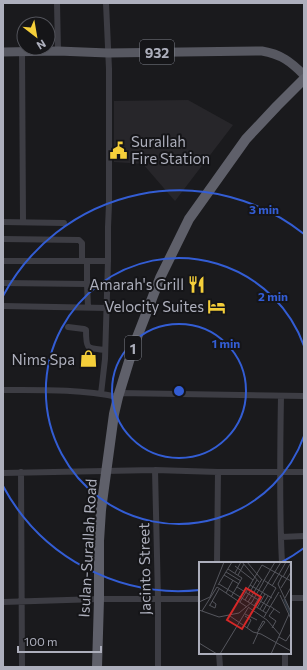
<svg xmlns="http://www.w3.org/2000/svg" width="307" height="670" viewBox="0 0 307 670" font-family="Commissioner,sans-serif">
<style>
.built{fill:#27262a}
.lines{fill:none;stroke-linecap:round;stroke-linejoin:round}
.minor{stroke:#3d3d44;stroke-width:6}
.primary{stroke:#575861;stroke-width:9}
.trunk{stroke:#5f606a;stroke-width:10}
.ring{fill:none;stroke:#335dd4;stroke-width:2}
.labels{text-anchor:middle;dominant-baseline:central;stroke-width:4;stroke-linejoin:round;paint-order:stroke}
.shield{fill:#151518;stroke:#7f818b;stroke-width:1}
.shield-label{font-size:14px;font-weight:bold;fill:#adafbc}
.poi-label{font-size:15px;fill:#adafbc;stroke:#151518;text-anchor:end}
.street-label{font-size:15px;fill:#adafbc;stroke:#151518}
.inset-river{fill:none;stroke:#2f3741;stroke-width:2}
.inset-road{fill:none;stroke:#55565d;stroke-width:1}
.view{fill:#d62828;fill-opacity:0.15;stroke:#d62828;stroke-width:2}
.inset-edge{fill:none;stroke:#adafbc;stroke-width:2}
.centre{fill:#335dd4;stroke:#151518;stroke-width:2}
.ring-label{font-size:12px;text-anchor:middle;font-weight:bold;fill:#335dd4;stroke:#151518;stroke-width:4;stroke-linejoin:round;paint-order:stroke}
</style>
<rect width="100%" height="100%" fill="#1a1a1d"/>
<path class="built" d="M 188,100 L 233,125 L 175,201 L 143,164 L 114,162 L 114,101 Z"/>
<g class="lines">
<path class="minor" d="M 57,3 L 58,51
M 22,51 L 23,222
M 3,222 L 64,223
M 3,239 L 79,240 L 82,243 L 82,261
M 3,261 L 108,261
M 3,283 L 87,284 L 87,261
M 87,284 L 88,307
M 3,306 L 107,308
M 68,327 L 84,329 L 86,330 C 86,350 87,348 105,350
M 3,390 C 42,390 80,389 118,397
M 119,393 L 304,396
M 101,394 L 105,359 L 108,261 L 108,227 L 109,204 L 109,69 L 106,3
M 281,396 C 280,452 279,507 282,563
M 155,470 L 158,599 L 158,667
M 21,472 L 22,667
M 3,473 L 155,470 L 218,472 L 304,472
M 281,537 L 304,536
M 217,563 L 218,472
M 290,598 L 304,598
M 3,602 L 99,599 L 200,599
M 219,653 L 220,667
M 285,653 L 285,667"/>
<path class="primary" d="M 3,52 L 58,51 L 108,53 L 262,51 C 281,54 291,62 304,75"/>
<path class="trunk" d="M 97,667 L 99,599 L 99,541 L 101,510 L 114,414 L 118,397 L 134,345 L 160,278 L 189,219 L 246,139 L 277,106 L 304,79"/>
</g>
<g class="ring">
<circle cx="179" cy="391" r="67"/>
<path d="M304 436A133 133 0 1 1 304 346"/>
<path d="M304 548A200 200 0 0 1 282 562M200 590A200 200 0 0 1 3 486M3 296A200 200 0 0 1 304 234"/>
</g>
<defs>
<symbol id="civic-bare" viewBox="-9 -9 18 18"><path d="M-.6-6.5H3V-4.5H.6V-3L4-1V1h2V6H-6V1h2V-1L-.6-3ZM-1.2 2.5V6h2.4V2.5Z" fill="#f5cf3a" stroke="#151518" stroke-width="2.5" paint-order="stroke"/></symbol>
<symbol id="restaurant-bare" viewBox="-9 -9 18 18"><path d="M-5-6h1v4h1v-4h1v4h1v-4h1v5L-1.5 .5V6h-2V.5L-5-1ZM5-6V6H3V1.5H1.5Q1.5-4 5-6Z" fill="#f5cf3a" stroke="#151518" stroke-width="2.5" paint-order="stroke"/></symbol>
<symbol id="hotel-bare" viewBox="-9 -9 18 18"><path d="M-6-4.5h1.5V1H6V5H4.5V3h-9V5H-6ZM-4 0a1.8 1.8 0 1 1 3.6 0ZM.5 0V-2.5h3Q6-2.5 6 0Z" fill="#f5cf3a" stroke="#151518" stroke-width="2.5" paint-order="stroke"/></symbol>
<symbol id="shop-bare" viewBox="-9 -9 18 18"><path d="M-5-2.5h2.3a2.7 3.5 0 0 1 5.4 0H5L5.5 6h-11ZM-1.5-2.5h3a1.5 2.3 0 0 0-3 0Z" fill="#f5cf3a" stroke="#151518" stroke-width="2.5" paint-order="stroke"/></symbol>
</defs>
<g fill-rule="evenodd">
<use href="#civic-bare" x="106" y="138" width="25" height="25"/>
<use href="#restaurant-bare" x="184" y="272" width="25" height="25"/>
<use href="#hotel-bare" x="204" y="294" width="25" height="25"/>
<use href="#shop-bare" x="76" y="346" width="25" height="25"/>
</g>
<g class="labels">
<g class="shield">
<rect x="140" y="40" width="34" height="24" rx="3"/>
<rect x="125" y="336" width="16" height="24" rx="3"/>
</g>
<g class="shield-label">
<text x="157" y="52">932</text>
<text x="133" y="348">1</text>
</g>
<g class="poi-label">
<text x="131" y="141" text-anchor="start">Surallah<tspan x="131" dy="17">Fire Station</tspan></text>
<text x="184" y="284">Amarah's Grill</text>
<text x="204" y="306">Velocity Suites</text>
<text x="75" y="359">Nims Spa</text>
</g>
<g class="street-label">
<text transform="translate(87 548) rotate(-87)">Isulan-Surallah Road</text>
<text transform="translate(144 569) rotate(-91)">Jacinto Street</text>
</g>
</g>
<g transform="translate(199 562)">
<rect width="92" height="92" fill="#1a1a1d"/>
<path class="inset-river" d="M 85,37 L 92,53"/>
<path class="inset-road" d="M 43,0 L 60,20M 48,0 L 63,18M 36,4 L 54,18M 29,7 L 43,16 L 32,35M 27,10 L 42,19M 36,11 L 42,0M 25,13 L 40,22M 39,13 L 45,2M 83,14 L 79,22 L 92,50M 84,15 L 92,0M 64,20 L 76,0M 69,21 L 82,0M 20,22 L 67,51M 19,23 L 33,0M 51,23 L 73,36M 73,24 L 87,0M 38,25 L 71,45M 82,26 L 92,10M 27,31 L 34,18M 81,33 L 92,57M 86,36 L 92,25M 46,38 L 58,18M 0,40 L 11,35 L 25,0M 41,40 L 63,3 L 92,19M 49,40 L 63,17M 10,43 L 16,46 L 17,42 L 13,39M 11,43 L 20,27M 55,44 L 69,21M 71,44 L 81,51M 49,45 L 68,58 L 81,73M 58,46 L 66,32M 61,47 L 69,34M 0,48 L 20,55 L 40,51 L 53,40 L 66,17M 3,49 L 18,25 L 48,45M 64,49 L 77,26 L 66,19M 46,52 L 58,58M 31,54 L 54,70 L 62,72 L 92,89M 46,54 L 52,58 L 48,66M 65,55 L 80,30M 73,66 L 77,59 L 70,54 L 75,47M 59,68 L 64,59 L 66,60M 58,71 L 66,60M 80,75 L 87,79 L 92,71M 0,81 L 18,92M 54,82 L 59,71M 21,92 L 49,46M 72,92 L 90,52"/>
<path class="view" d="M 47,26 L 62,35 L 43,67 L 28,58 Z"/>
<rect width="92" height="92" class="inset-edge"/>
</g>
<circle cx="179" cy="391" r="6" class="centre"/>
<g class="ring-label">
<text x="264" y="214">3 min</text>
<text x="273" y="301">2 min</text>
<text x="226" y="348">1 min</text>
</g>
<rect width="307" height="670" fill="none" stroke="#adafbc" stroke-width="8"/>
<g transform="translate(36 36) rotate(149)"><circle r="19" fill="#151518" stroke="#52535a"/>
<path d="M0-3L7 15L0 10L-7 15Z" fill="#f5cf3a"/>
<text y="-6" font-size="11" font-weight="bold" text-anchor="middle" fill="#adafbc">N</text>
</g>
<path d="M18 646v6h83v-6" fill="none" stroke="#adafbc" stroke-width="2"/>
<text x="24" y="646" font-size="12" fill="#adafbc" stroke="#151518" stroke-width="3" paint-order="stroke">100 m</text>
</svg>
